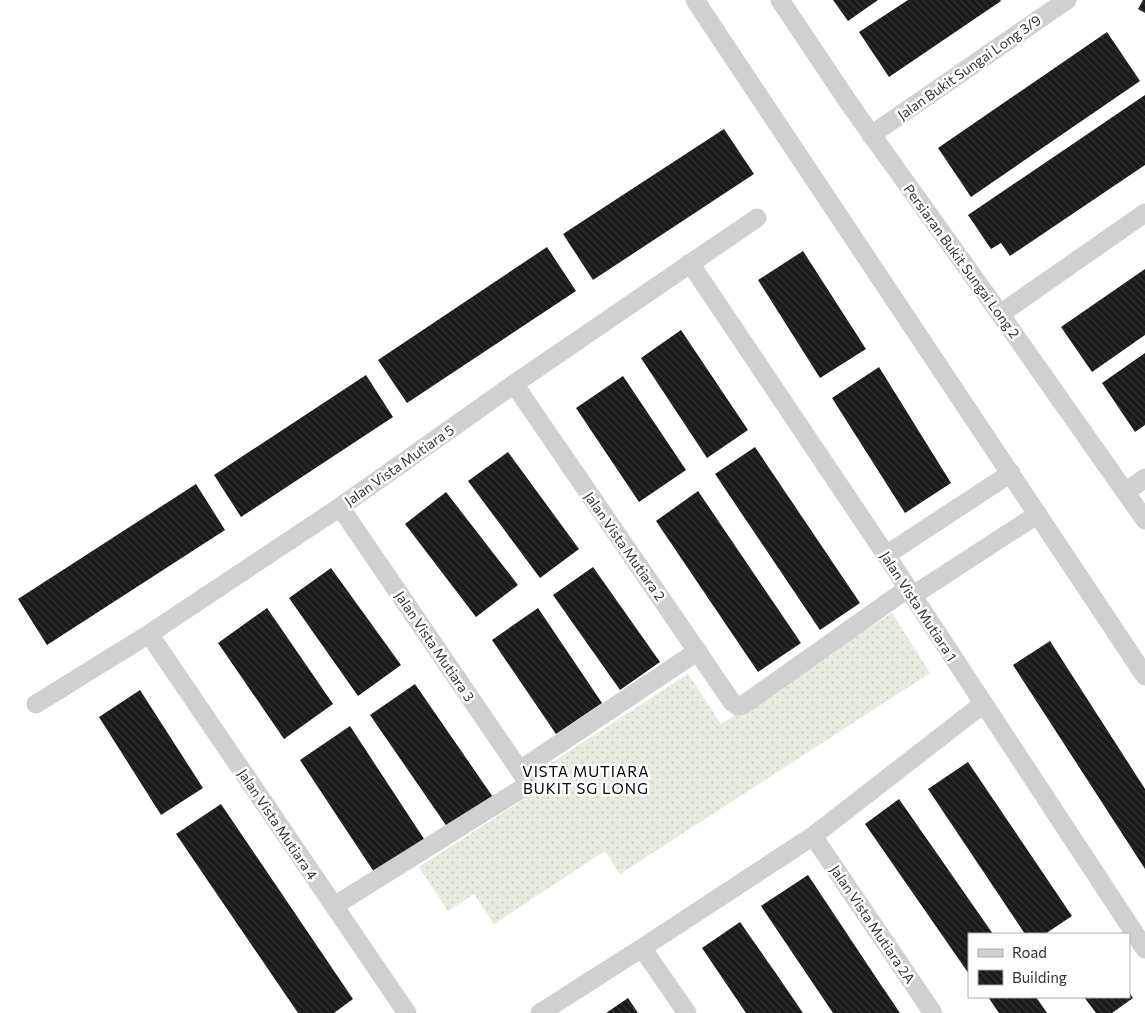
<svg xmlns="http://www.w3.org/2000/svg" width="1145" height="1013" viewBox="0 0 1145 1013" font-family="Commissioner,sans-serif">
<style>
.grass{fill:url(#grass-dots)}
.building{fill:url(#building-back-hatch)}
.lines{fill:none;stroke-linecap:round;stroke-linejoin:round}
.street{stroke:#d0d0d0;stroke-width:19}
.labels{text-anchor:middle;dominant-baseline:central;stroke-width:5;stroke-linejoin:round;paint-order:stroke}
.street-label{font-size:14px;fill:#333;stroke:#fff}
.neighbourhood-label{font-size:15px;letter-spacing:1px;fill:#000;stroke:#fff}
</style>
<defs>
<pattern id="grass-dots" width="8" height="8" patternUnits="userSpaceOnUse" patternTransform="scale(1.25)"><rect width="8" height="8" fill="#e6ecdf"/><path d="M2 2h.1M6 6h.1" fill="none" stroke="#c6cbc0" stroke-width="1.8" stroke-linecap="round"/></pattern>
<pattern id="building-back-hatch" width="6" height="6" patternUnits="userSpaceOnUse" patternTransform="scale(1.25)"><rect width="6" height="6" fill="#1a1a1a"/><path d="M-1 5l2 2M0 0l6 6M5-1l2 2" fill="none" stroke="#333"/></pattern>
</defs>
<rect width="100%" height="100%" fill="#fff"/>
<path class="grass" d="M 892,613 L 930,673 L 620,874 L 605,851 L 494,924 L 474,894 L 448,911 L 419,867 L 556,778 L 548,765 L 688,674 L 721,724 Z"/>
<path class="building" d="M 833,0 L 878,0 L 848,21 Z
M 908,0 L 1000,0 L 1001,1 L 889,77 L 859,32 Z
M 1143,0 L 1145,0 L 1145,13 L 1138,9 Z
M 1107,32 L 1140,81 L 971,197 L 938,148 Z
M 1145,95 L 1145,165 L 1010,256 L 1001,243 L 991,249 L 968,215 Z
M 724,129 L 754,174 L 593,280 L 563,234 Z
M 547,247 L 576,291 L 407,403 L 378,360 Z
M 803,251 L 866,349 L 820,378 L 758,280 Z
M 1145,269 L 1145,335 L 1092,372 L 1061,327 Z
M 681,330 L 748,430 L 707,458 L 641,358 Z
M 1145,353 L 1145,425 L 1135,432 L 1102,383 Z
M 879,367 L 951,483 L 905,513 L 832,398 Z
M 366,375 L 393,417 L 241,517 L 214,475 Z
M 623,376 L 686,470 L 639,502 L 576,408 Z
M 755,447 L 860,603 L 820,630 L 715,474 Z
M 508,452 L 579,549 L 540,578 L 468,481 Z
M 196,484 L 225,530 L 47,645 L 18,599 Z
M 698,491 L 801,643 L 758,672 L 656,521 Z
M 446,492 L 518,585 L 476,617 L 405,524 Z
M 593,567 L 660,662 L 620,690 L 553,595 Z
M 331,568 L 401,665 L 358,696 L 289,598 Z
M 267,608 L 333,704 L 284,739 L 218,643 Z
M 538,608 L 602,703 L 556,734 L 492,640 Z
M 1050,641 L 1145,789 L 1145,869 L 1013,665 Z
M 415,684 L 495,800 L 450,831 L 370,715 Z
M 140,690 L 203,788 L 161,815 L 99,717 Z
M 350,726 L 426,842 L 376,875 L 300,760 Z
M 968,762 L 1072,916 L 1045,934 L 1025,934 L 928,789 Z
M 899,799 L 993,934 L 969,934 L 969,974 L 865,824 Z
M 221,804 L 353,999 L 334,1013 L 298,1013 L 176,834 Z
M 808,875 L 877,979 L 900,1013 L 833,1013 L 773,924 L 761,906 Z
M 740,922 L 775,972 L 803,1013 L 746,1013 L 702,948 Z
M 1129,992 L 1133,998 L 1112,1013 L 1096,1013 L 1084,997 L 1129,997 Z
M 988,997 L 1036,997 L 1047,1013 L 999,1013 Z
M 628,998 L 638,1013 L 606,1013 Z"/>
<g class="lines">
<path class="street" d="M 695,0 L 1145,676
M 780,0 L 851,106 L 1000,314 L 1145,520
M 871,135 L 1067,0
M 690,263 L 886,555 L 1145,949
M 1000,314 L 1145,213
M 514,384 L 732,702 L 738,706 L 743,705 L 907,589
M 1126,492 L 1145,478
M 886,555 L 1011,473
M 912,596 L 1038,514
M 149,634 L 407,1013
M 36,704 L 149,634 L 340,507 L 514,384 L 757,218
M 520,770 L 698,651
M 813,836 L 933,1013
M 334,906 L 529,784 L 340,507
M 642,948 L 687,1013
M 540,1013 L 642,948 L 813,836 L 983,704"/>
</g>
<g class="labels">
<g class="street-label">
<text transform="translate(969 67) rotate(-35)">Jalan Bukit Sungai Long 3/9</text>
<text transform="translate(962 261) rotate(54)">Persiaran Bukit Sungai Long 2</text>
<text transform="translate(399 465) rotate(-35)">Jalan Vista Mutiara 5</text>
<text transform="translate(625 546) rotate(55)">Jalan Vista Mutiara 2</text>
<text transform="translate(919 606) rotate(57)">Jalan Vista Mutiara 1</text>
<text transform="translate(435 646) rotate(56)">Jalan Vista Mutiara 3</text>
<text transform="translate(278 824) rotate(56)">Jalan Vista Mutiara 4</text>
<text transform="translate(873 924) rotate(56)">Jalan Vista Mutiara 2A</text>
</g>
<g class="neighbourhood-label">
<text x="586" y="771">VISTA MUTIARA<tspan x="586" dy="17">BUKIT SG LONG</tspan></text>
</g>
</g>
<rect x="968" y="933" width="162" height="65" fill="#ffffff" stroke="#adadad"/>
<rect x="978" y="949" width="25" height="8" fill="#d0d0d0" stroke="#adadad"/>
<text x="1012" y="958" font-size="15" fill="#333333">Road</text>
<rect x="978" y="970" width="25" height="15" fill="url(#building-back-hatch)" stroke="#adadad"/>
<text x="1012" y="983" font-size="15" fill="#333333">Building</text>
</svg>
